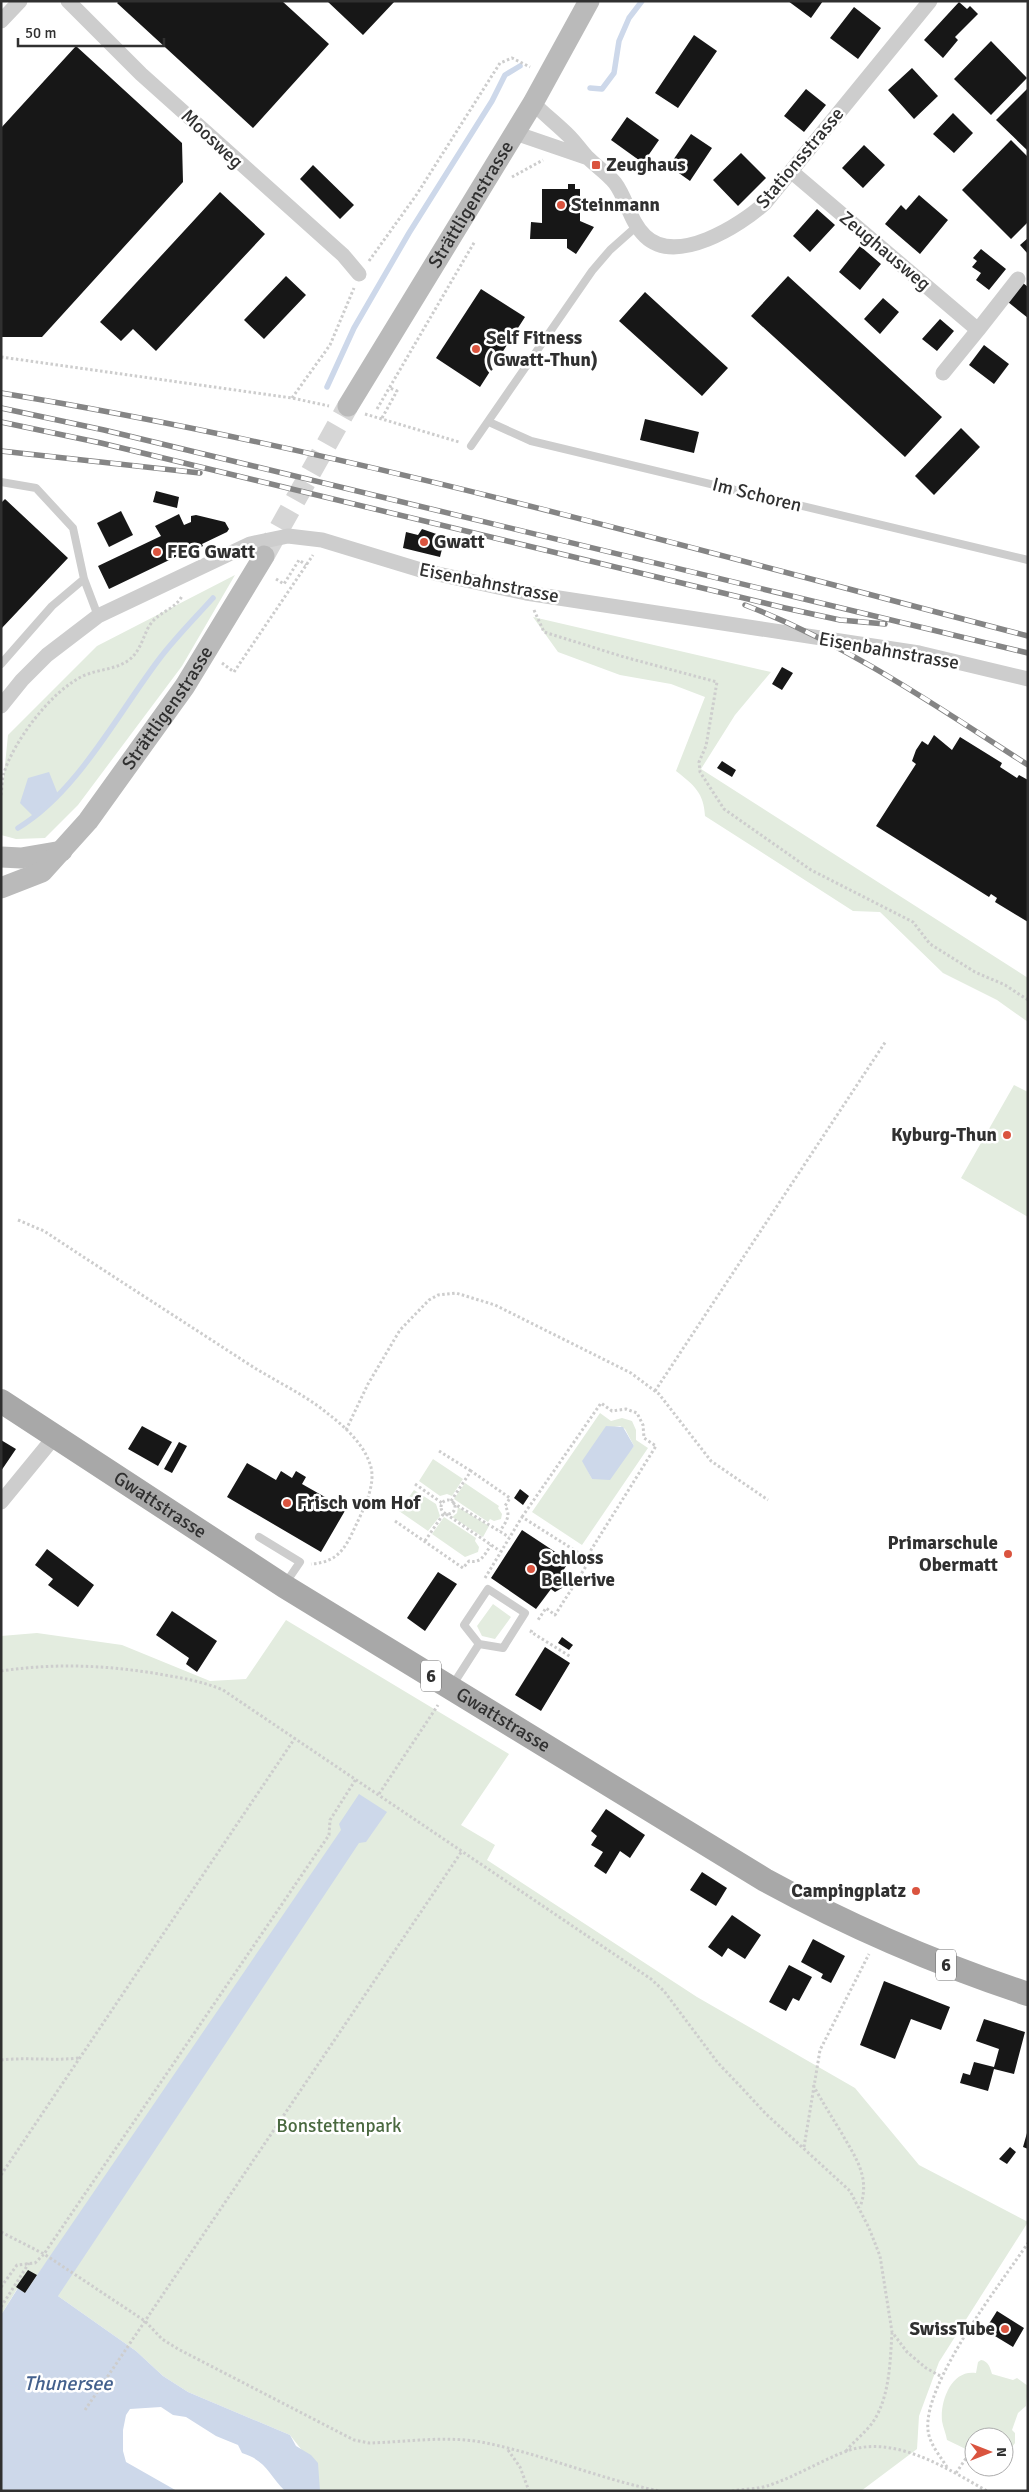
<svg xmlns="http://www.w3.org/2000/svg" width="1029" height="2492" viewBox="0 0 1029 2492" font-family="Signika,sans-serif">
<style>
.green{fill:#e3ecdf;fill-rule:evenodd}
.water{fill:#cdd8ea}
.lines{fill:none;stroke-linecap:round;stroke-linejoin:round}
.stream{stroke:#cdd8ea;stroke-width:5.5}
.building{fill:#171717}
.secondary-tunnel{stroke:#d6d6d6;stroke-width:21;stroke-dasharray:21 11;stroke-linecap:butt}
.path{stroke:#cdcdcd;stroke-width:3;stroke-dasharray:2.5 2.5;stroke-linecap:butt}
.lane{stroke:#cdcdcd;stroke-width:8}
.street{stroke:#cdcdcd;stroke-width:15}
.secondary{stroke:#bababa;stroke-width:21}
.primary{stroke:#a8a8a8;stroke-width:24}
.rail-casing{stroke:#858585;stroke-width:5.5}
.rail{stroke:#fff;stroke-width:4;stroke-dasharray:11;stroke-linecap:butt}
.poi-dot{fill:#da543f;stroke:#fff;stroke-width:2}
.labels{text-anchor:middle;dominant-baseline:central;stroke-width:5;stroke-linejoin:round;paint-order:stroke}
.shield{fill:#fff;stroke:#6e6e6e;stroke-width:1}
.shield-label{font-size:18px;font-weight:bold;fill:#303030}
.street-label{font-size:19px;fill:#303030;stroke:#fff}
.poi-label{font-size:19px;font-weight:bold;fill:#303030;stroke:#fff;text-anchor:start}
.park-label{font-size:19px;fill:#4a6940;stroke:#fff}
.water-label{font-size:20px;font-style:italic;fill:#43608d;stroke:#fff}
</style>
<rect width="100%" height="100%" fill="#fff"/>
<path class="green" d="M 235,575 L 182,666 L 78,805 L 45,838 L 16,839 L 1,835 L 1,805 L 8,735 L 97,646 Z
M 533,617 L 771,672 L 735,715 L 701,769 L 1028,978 L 1028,1022 L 997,1000 L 943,973 L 880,912 L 853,911 L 705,816 C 704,793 694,785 676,771 L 705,697 L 671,684 L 620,675 L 558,652 Z
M 1014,1085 L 1028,1092 L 1028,1217 L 961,1178 Z
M 600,1413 L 611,1421 L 622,1418 L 632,1421 L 636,1430 L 636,1440 L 648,1448 L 582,1545 L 532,1512 ZM 620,1426 L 625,1429 L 634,1446 L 607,1479 L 592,1479 L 584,1463 L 608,1428 Z
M 433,1459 L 463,1479 L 452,1496 L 447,1494 L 440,1496 L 419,1481 Z
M 465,1483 L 499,1506 L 498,1508 L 502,1514 L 501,1519 L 494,1521 L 490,1519 L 488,1522 L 454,1499 Z
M 414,1490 L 436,1504 L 440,1516 L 428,1531 L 399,1511 Z
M 458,1507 L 489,1526 L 483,1537 L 452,1517 L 457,1513 Z
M 444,1517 L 476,1538 L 475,1541 L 479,1547 L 478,1552 L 465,1557 L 432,1534 Z
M 493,1604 L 511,1617 L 495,1639 L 482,1636 L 477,1626 Z
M 286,1620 L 509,1754 L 461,1825 L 495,1845 L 487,1860 L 697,1997 L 855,2088 L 919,2165 L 1028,2222 L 939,2362 L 919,2416 L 917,2449 L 861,2491 L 320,2491 L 301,2449 L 290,2435 L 188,2392 L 163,2376 L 136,2351 L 58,2296 L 48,2260 L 25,2293 L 17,2289 L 1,2315 L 1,1636 L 37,1633 L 122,1645 L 210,1681 L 246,1679 Z
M 981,2360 C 988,2361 990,2367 992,2374 L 1013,2380 L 1017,2378 L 1028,2386 L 1026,2406 L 1018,2413 L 1012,2430 L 1015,2433 L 1015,2443 L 1006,2455 L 1004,2456 L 1004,2437 L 974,2437 L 974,2453 L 947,2440 C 946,2434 943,2427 942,2421 C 940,2400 952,2369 976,2373 L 978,2362 Z"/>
<path class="water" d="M 49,772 L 59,797 L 35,818 L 20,803 L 28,778 Z
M 606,1426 L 623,1427 L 634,1446 L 610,1480 L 592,1479 L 582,1461 Z
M 359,1794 L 387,1812 L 366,1842 L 359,1843 L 58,2296 L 136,2351 L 163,2376 L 188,2392 L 290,2435 L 296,2446 L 311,2455 L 318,2463 L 320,2491 L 285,2491 C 268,2474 267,2461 242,2453 L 238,2445 L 216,2436 L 186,2417 L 173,2415 L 161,2407 L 130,2409 L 126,2415 L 123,2430 L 123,2451 L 126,2462 L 177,2491 L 1,2491 L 1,2315 L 18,2288 L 25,2293 L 50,2256 L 341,1830 L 339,1824 Z"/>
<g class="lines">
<path class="stream" d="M 590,88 L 602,89 L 614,73 L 619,41 L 629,18 L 642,1
M 327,387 L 354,328 L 409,233 L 492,101 L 505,75 L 520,66
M 18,828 C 77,793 118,713 160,658 C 176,637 195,618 213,598"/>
</g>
<path class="building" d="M 119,1 L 282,1 L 329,44 L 253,128 L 117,3 Z
M 327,1 L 395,1 L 363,35 Z
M 788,1 L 823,1 L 811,18 Z
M 959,2 L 967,9 L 970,6 L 978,14 L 955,37 L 958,40 L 943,58 L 924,40 Z
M 854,7 L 881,28 L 858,59 L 830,38 Z
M 694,35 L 717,51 L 678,108 L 655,93 Z
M 991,41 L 1027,78 L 991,115 L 954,79 Z
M 76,46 L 182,143 L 183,182 L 42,337 L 1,337 L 1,128 Z
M 912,68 L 938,96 L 914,119 L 888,90 Z
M 1028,88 L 1028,151 L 996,120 Z
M 806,89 L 826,105 L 804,132 L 784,116 Z
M 953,113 L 973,133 L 954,153 L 933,134 Z
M 627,117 L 659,140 L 643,163 L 611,140 Z
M 691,134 L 712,148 L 690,181 L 669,166 Z
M 1011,140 L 1028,157 L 1028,222 L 1011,239 L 962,190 Z
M 864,145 L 885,165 L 863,188 L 842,168 Z
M 741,153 L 766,178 L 738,206 L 713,180 Z
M 313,165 L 354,205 L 340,219 L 300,179 Z
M 568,184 L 575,184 L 575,189 L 580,189 L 580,221 L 594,227 L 576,254 L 567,248 L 567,239 L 530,239 L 531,222 L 542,223 L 542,189 L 568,189 Z
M 220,192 L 265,234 L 156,351 L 133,329 L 121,341 L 100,322 Z
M 919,195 L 948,220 L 920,254 L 885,224 L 901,205 L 906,210 Z
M 817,209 L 835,225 L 810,252 L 793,236 Z
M 1028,238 L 1028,254 L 1020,245 Z
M 860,246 L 881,264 L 860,290 L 839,272 Z
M 981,249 L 1006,269 L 989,290 L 976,280 L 981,273 L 972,267 L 977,261 L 973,258 Z
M 286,276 L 306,295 L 264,339 L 244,320 Z
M 788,276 L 942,417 L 905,457 L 751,316 Z
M 1023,283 L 1028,287 L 1028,318 L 1008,302 Z
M 481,289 L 525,317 L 480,387 L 436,358 Z
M 645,292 L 728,368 L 702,396 L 619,321 Z
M 883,298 L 899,312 L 880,334 L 864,319 Z
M 940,319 L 954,331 L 937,351 L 922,339 Z
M 984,345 L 1009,364 L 994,384 L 969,365 Z
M 645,419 L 699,432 L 694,453 L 640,440 Z
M 961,428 L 980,447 L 934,495 L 915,476 Z
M 156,491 L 179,497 L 177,508 L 153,502 Z
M 5,499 L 68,558 L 1,629 L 1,503 Z
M 121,511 L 133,535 L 109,547 L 97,523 Z
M 179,514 L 184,525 L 191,522 L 191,516 L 196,515 L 225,522 L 229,529 L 227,532 L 202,544 L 203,546 L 190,553 L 188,551 L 109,589 L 98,566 L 161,536 L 155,526 Z
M 422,529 L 445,537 L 440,557 L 403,548 L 406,532 L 418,535 Z
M 782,667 L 793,673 L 782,690 L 772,684 Z
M 934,735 L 952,750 L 960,737 L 1002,763 L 1000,767 L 1017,778 L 1019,775 L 1028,780 L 1028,922 L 995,902 L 997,898 L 991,894 L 989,897 L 876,826 L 916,764 L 912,761 L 916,750 L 922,741 L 928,745 Z
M 722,761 L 736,770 L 732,777 L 717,768 Z
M 142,1426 L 172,1442 L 158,1466 L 128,1449 Z
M 1,1440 L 16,1449 L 1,1471 Z
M 179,1442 L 187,1446 L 172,1473 L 164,1469 Z
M 247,1463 L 276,1480 L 281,1471 L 292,1478 L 296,1471 L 306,1477 L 302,1484 L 346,1509 L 321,1552 L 227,1497 Z
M 520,1489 L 529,1496 L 523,1505 L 514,1498 Z
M 522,1530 L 569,1561 L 563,1571 L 567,1573 L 566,1581 L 562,1588 L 555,1592 L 551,1589 L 536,1609 L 491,1578 Z
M 47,1549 L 94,1585 L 78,1607 L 48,1585 L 53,1579 L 35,1565 Z
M 438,1572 L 457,1584 L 425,1631 L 407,1618 Z
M 172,1611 L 217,1641 L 197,1672 L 186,1664 L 189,1658 L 156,1635 Z
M 562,1637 L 573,1645 L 569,1650 L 558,1643 Z
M 545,1647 L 570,1663 L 541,1711 L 515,1695 Z
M 606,1809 L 645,1835 L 630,1858 L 620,1851 L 606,1874 L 594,1866 L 603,1852 L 591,1845 L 597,1836 L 591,1831 Z
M 702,1872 L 727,1888 L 716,1906 L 690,1890 Z
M 732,1915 L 761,1935 L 745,1959 L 728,1948 L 722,1957 L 708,1947 Z
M 813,1939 L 845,1956 L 831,1983 L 821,1978 L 823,1974 L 801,1962 Z
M 789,1965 L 812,1977 L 799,2001 L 793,1998 L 786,2011 L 769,2002 Z
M 884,1981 L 950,2007 L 941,2030 L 911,2019 L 895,2059 L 860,2045 Z
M 984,2019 L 1025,2032 L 1014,2074 L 994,2069 L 988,2091 L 960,2083 L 963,2073 L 970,2075 L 974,2062 L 994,2067 L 999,2049 L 976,2041 Z
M 1027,2133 L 1028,2133 L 1028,2149 L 1023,2147 Z
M 1010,2147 L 1016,2152 L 1007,2164 L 999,2159 Z
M 28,2270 L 37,2275 L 25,2293 L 16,2287 Z
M 997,2311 L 1024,2328 L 1013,2347 L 985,2330 Z"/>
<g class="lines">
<path class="secondary-tunnel" d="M 264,556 L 348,406"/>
<path class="path" d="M 512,177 L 543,160
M 369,261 L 417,194 L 500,63 L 512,58 L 530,67
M 1,357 L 292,398 L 329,406
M 292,398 L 330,345 L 354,288
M 377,409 L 475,241
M 365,414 L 459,442
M 382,418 L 397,391 L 390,388
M 276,579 L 284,584 L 299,560 L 306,565
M 534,610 L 544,632 L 624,657 L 717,682 L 706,746 L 699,762 L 700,772 L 724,809 L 811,870 L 913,922 L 930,944 L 975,972 L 1005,985 L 1028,1000
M 222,663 L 234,672 L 313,555
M 1,795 C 2,789 2,782 3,776 C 12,743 51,691 83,676 C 98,669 115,670 129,660 C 143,649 143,632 153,621 C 162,611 176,608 182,596
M 18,1220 L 44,1231 C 112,1276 181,1320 250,1365 C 275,1381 304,1394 327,1413 C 344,1426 363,1443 370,1464 C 377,1483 364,1508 356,1525 C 345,1549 338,1562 311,1564
M 655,1391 L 886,1041
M 346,1430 L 368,1384 L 400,1330 L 429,1300 L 438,1295 L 456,1293 L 495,1305 L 631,1373 L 659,1394 L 711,1461 L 768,1500
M 439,1451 L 471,1471
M 415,1484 L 442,1503
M441 1507a7 7 0 1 1 14 0a7 7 0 1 1-14 0Z
M 451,1501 L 471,1471 L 510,1498 L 505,1506 C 512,1516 505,1523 500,1531
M 453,1503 L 509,1537
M 446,1514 L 500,1551
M 522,1517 L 601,1403 L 612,1411 L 626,1409 L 637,1413 L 643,1425 L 644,1438 L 656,1446 L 586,1558
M 395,1521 L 463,1568 L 469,1561 C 481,1564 485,1554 491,1545
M 425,1541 L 444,1513
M 485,1578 L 522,1517 L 590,1560 L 555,1615 L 546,1608 L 538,1620
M 532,1630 L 531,1632 L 571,1657
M 1,1671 C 55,1663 105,1665 159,1674 C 181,1678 202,1681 223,1690 L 651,1979 L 664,1991 L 718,2063 L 741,2087 L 766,2114 L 850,2191 L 869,2228 L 880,2256 L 892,2332 L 907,2352 L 926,2368 L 942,2377
M 379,1794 L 438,1705
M 1,2060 C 27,2057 53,2061 79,2058
M 813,2085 C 822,2101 831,2116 841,2132 C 855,2157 871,2177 860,2207
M 804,2147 L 820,2050 L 869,1954
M 1,2175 L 295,1738
M 1,2232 L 44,2254 L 329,1835 L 330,1820 L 356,1779
M 1,2287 L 17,2265 L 35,2263 L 44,2254 L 145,2321 L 162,2339 L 178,2349 L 354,2440 L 369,2443 C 407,2442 449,2435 486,2443 C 545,2455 600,2479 659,2491
M 1,2307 L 29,2263
M 85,2410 L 462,1851
M 508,2450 L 520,2467 L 529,2491
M 846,2451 C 854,2441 866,2432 873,2422 C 890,2396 890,2362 892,2333
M 947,2467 C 940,2456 929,2443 928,2430 C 923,2383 1001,2283 1028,2243
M 956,2473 L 971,2451
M 732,2491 C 744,2489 759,2489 770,2485 C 796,2476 819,2462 844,2452 C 893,2433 946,2468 987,2491"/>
<path class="lane" d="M 489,422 L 531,441 L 1028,560
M 471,446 L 592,271 L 610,250 L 637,226
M 1,482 L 36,488 L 73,528 L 84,579 L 98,616
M 1,664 L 52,606 L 84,579
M 259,1537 L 300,1562 L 285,1584
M 452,1686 L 479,1644 L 503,1648 L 525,1613 L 488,1589 L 464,1625 L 479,1644"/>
<path class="street" d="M 68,1 L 141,74 L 343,255 L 359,274
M 1,21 L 20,1
M 533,103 C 545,115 558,125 570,137 C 576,143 581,151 587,157 C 596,166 607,173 615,183 C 627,199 630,222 645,236 C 676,266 740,226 765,203 L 930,1
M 515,133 L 588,158
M 792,172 L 978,330 L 943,373
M 978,330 L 1018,279
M 1,706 L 22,680 L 47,655 L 98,616 L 250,544 L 288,536 L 322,540 L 424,571 L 526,593 L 919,653 L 1028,679
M 1,1502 L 56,1435"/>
<g class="secondary">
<path id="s1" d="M 348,406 L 533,103 L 589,1"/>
<path d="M 1,857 L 21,858 L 62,851"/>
<path id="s2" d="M 1,888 L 42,872 L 88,821 L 185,686 L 264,556"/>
</g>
<path class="primary" id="s3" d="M 1,1401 L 284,1586 L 765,1880 C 849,1926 937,1964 1028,1994"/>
<defs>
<path id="rail" d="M 1,393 C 349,450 688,548 1028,636
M 1,408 L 104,430 L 1028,653
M 1,422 L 101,443 L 785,608 L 840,620 L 885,624
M 1,451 L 200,473
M 745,605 C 847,644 936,706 1028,765"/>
</defs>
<use href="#rail" class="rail-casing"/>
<use href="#rail" class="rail"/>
</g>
<g class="poi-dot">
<rect x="591" y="160" width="10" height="10" rx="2.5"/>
<circle cx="561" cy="205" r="5"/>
<circle cx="476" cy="349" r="5"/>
<circle cx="424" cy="542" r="5"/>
<circle cx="157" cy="552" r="5"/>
<circle cx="1007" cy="1135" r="5"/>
<circle cx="287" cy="1503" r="5"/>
<circle cx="1008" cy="1554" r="5"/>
<circle cx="531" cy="1569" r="5"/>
<circle cx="916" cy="1891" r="5"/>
<circle cx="1005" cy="2329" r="5"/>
</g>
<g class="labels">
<g class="shield">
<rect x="421" y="1660.5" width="20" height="31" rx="4"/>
<rect x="936" y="1949.5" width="20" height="31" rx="4"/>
</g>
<g class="shield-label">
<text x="431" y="1676">6</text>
<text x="946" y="1965">6</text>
</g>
<g class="street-label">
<text transform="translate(212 139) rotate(43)">Moosweg</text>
<text transform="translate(800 158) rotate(-50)">Stationsstrasse</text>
<text stroke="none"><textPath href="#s1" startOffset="236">Strättligenstrasse</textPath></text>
<text transform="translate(885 251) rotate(40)">Zeughausweg</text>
<text transform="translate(757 495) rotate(14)">Im Schoren</text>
<text transform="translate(489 583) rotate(11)">Eisenbahnstrasse</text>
<text transform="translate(889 651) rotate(10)">Eisenbahnstrasse</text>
<text stroke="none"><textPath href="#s2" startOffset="251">Strättligenstrasse</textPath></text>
<text stroke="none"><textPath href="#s3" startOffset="190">Gwattstrasse</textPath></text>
<text stroke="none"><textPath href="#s3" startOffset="595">Gwattstrasse</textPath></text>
</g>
<g class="poi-label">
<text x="606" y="165">Zeughaus</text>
<text x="571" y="205">Steinmann</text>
<text x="486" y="338">Self Fitness<tspan x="486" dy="22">(Gwatt-Thun)</tspan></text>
<text x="434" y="542">Gwatt</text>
<text x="167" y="552">FEG Gwatt</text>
<text x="997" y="1135" text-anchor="end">Kyburg-Thun</text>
<text x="297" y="1503">Frisch vom Hof</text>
<text x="998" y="1543" text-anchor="end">Primarschule<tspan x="998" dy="22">Obermatt</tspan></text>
<text x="541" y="1558">Schloss<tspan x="541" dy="22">Bellerive</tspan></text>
<text x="906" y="1891" text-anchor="end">Campingplatz</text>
<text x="995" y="2329" text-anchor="end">SwissTube</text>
</g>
<g class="park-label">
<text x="339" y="2126">Bonstettenpark</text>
</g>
<g class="water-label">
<text x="68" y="2383">Thunersee</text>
</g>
</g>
<rect width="1029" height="2492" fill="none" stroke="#303030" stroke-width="5"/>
<g transform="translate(989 2452) rotate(90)"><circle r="24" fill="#ffffff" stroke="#acacac"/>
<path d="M0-4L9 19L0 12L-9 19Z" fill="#da543f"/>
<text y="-8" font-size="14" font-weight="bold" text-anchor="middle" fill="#303030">N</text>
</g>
<path d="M18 38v8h146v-8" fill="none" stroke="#303030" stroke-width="2.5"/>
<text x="25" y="38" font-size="15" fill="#303030" stroke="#ffffff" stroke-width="4" paint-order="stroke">50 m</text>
</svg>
